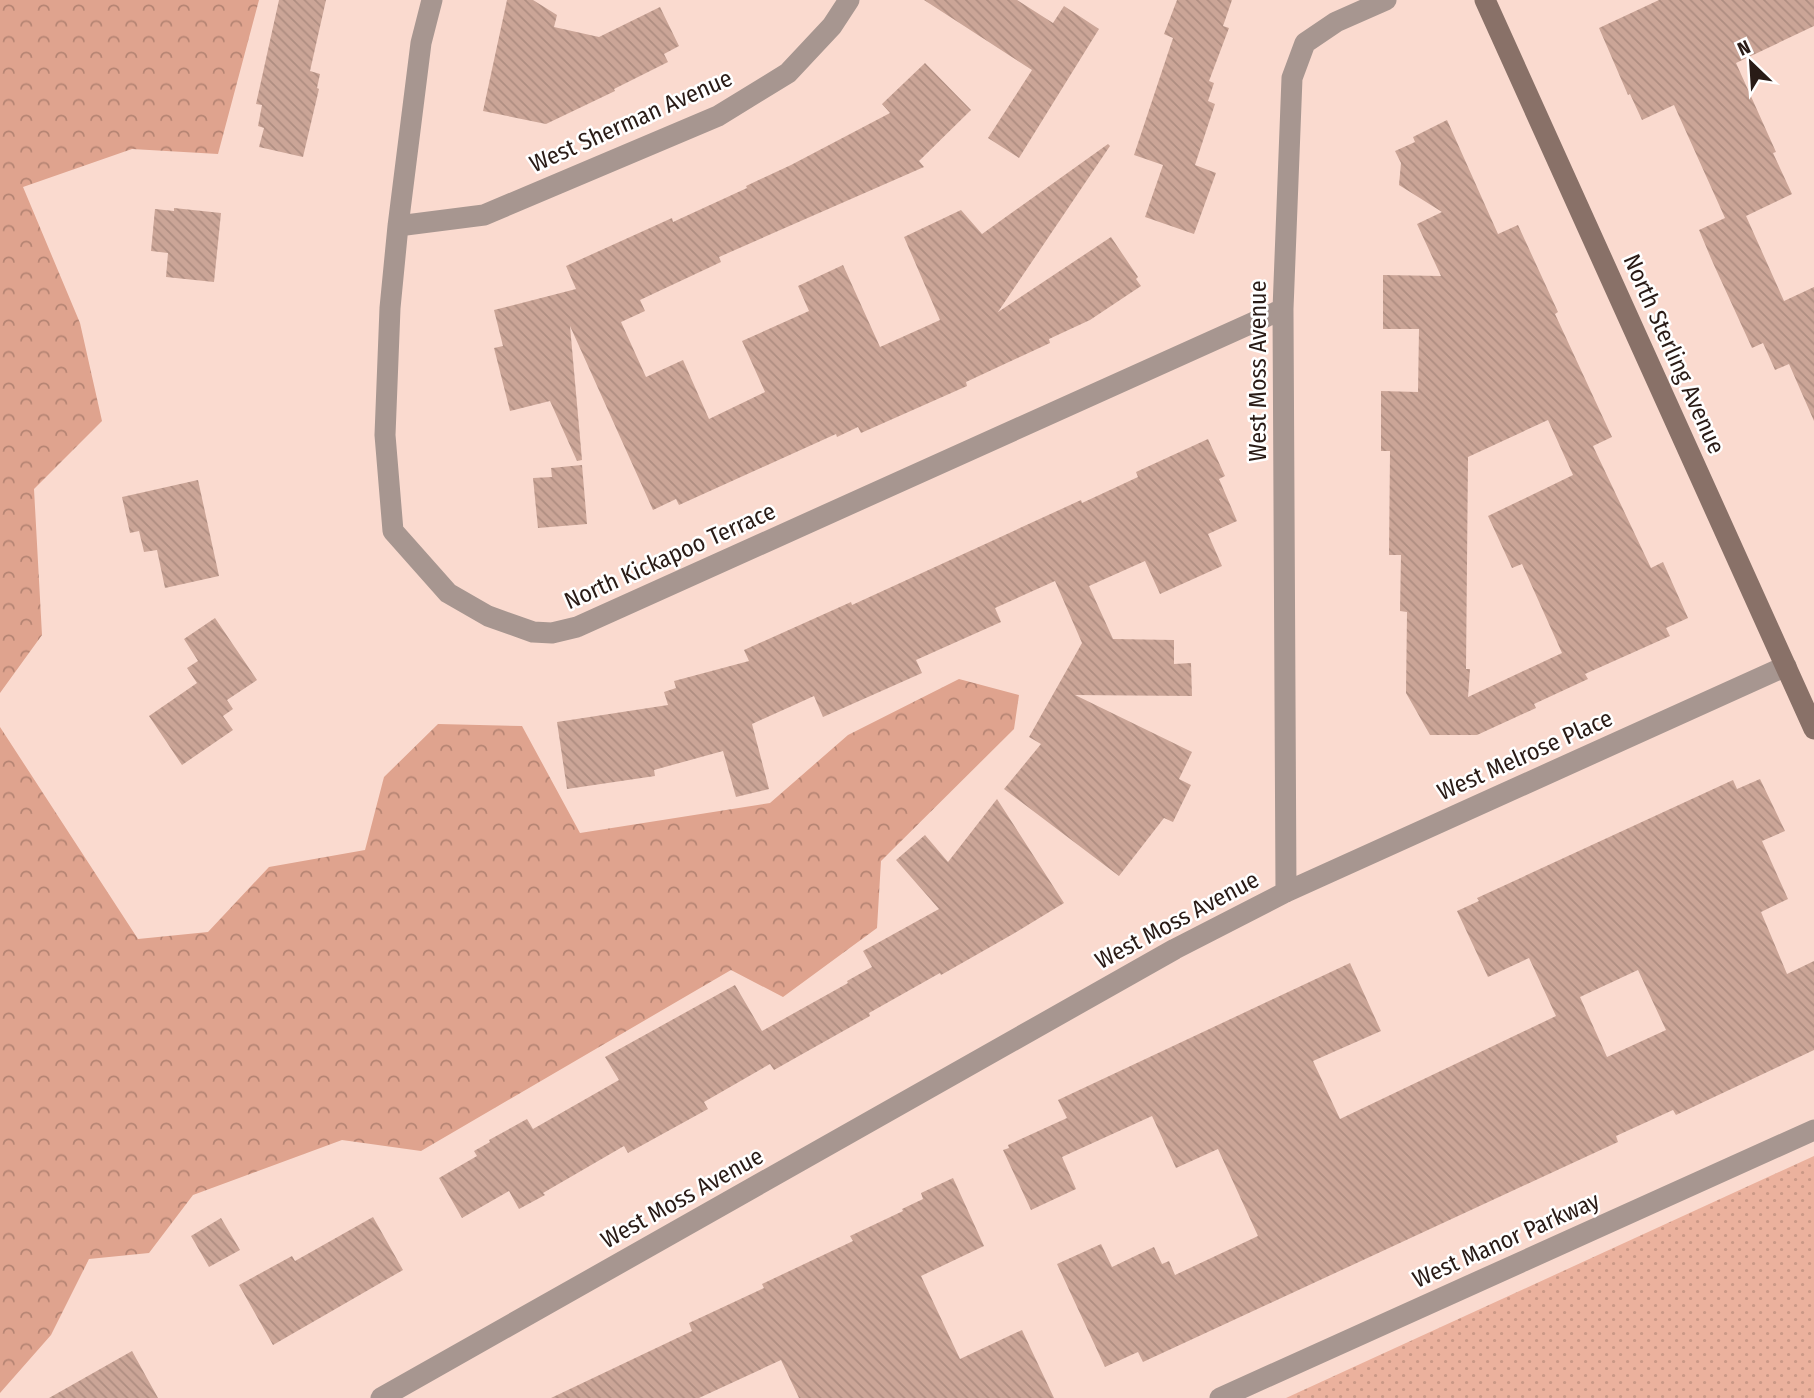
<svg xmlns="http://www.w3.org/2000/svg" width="1814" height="1398" viewBox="0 0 1814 1398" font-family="'Fira Sans Condensed',sans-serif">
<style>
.grass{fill:url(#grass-dots)}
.forest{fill:url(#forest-crowns)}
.building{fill:url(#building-back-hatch);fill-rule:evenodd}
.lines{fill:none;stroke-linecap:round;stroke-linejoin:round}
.street{stroke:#a79690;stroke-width:21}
.secondary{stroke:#897168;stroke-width:21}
.labels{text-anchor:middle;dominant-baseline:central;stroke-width:5;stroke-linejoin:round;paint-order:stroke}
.street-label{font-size:24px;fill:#291b16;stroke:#fff}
</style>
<defs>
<pattern id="grass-dots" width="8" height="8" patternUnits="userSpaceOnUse" patternTransform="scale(1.75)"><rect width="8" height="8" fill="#ebb19d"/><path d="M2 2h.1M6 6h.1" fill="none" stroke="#ca9886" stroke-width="1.8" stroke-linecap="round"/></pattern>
<pattern id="forest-crowns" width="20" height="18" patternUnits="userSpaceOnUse" patternTransform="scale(1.75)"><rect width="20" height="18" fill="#dfa38e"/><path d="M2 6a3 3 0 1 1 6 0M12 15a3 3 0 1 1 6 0" fill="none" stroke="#b58473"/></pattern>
<pattern id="building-back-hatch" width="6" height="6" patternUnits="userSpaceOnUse" patternTransform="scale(1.75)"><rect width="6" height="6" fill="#cba597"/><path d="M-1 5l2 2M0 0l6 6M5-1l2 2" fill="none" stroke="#ae8d81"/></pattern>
</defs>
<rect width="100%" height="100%" fill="#fadacf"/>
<path class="grass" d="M 1814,1156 L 1814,1398 L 1286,1398 Z"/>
<path class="forest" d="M 0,0 L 259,0 L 218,154 L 132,149 L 23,187 L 80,323 L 102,421 L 34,489 L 42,635 L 0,693 Z
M 959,679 L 1019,695 L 1014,729 L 881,861 L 877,928 L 783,997 L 731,970 L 421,1151 L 342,1140 L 193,1195 L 149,1253 L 89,1259 L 51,1335 L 0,1393 L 0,727 L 138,939 L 208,932 L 269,867 L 365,850 L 384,777 L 438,724 L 522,726 L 580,833 L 770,803 L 848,735 Z"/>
<path class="building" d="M 279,0 L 326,0 L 310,71 L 320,74 L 317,88 L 319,89 L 303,157 L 259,147 L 264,128 L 258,126 L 262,105 L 256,104 Z
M 507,0 L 533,0 L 557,15 L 554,27 L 599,37 L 660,7 L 679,46 L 664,54 L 668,62 L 614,89 L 615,91 L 546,124 L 483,111 Z
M 924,0 L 1017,0 L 1053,23 L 1064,6 L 1099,29 L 1019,158 L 988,138 L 1032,70 Z
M 1177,0 L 1232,0 L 1223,26 L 1229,28 L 1209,81 L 1214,83 L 1208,101 L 1215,104 L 1195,165 L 1216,173 L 1194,234 L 1145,217 L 1163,165 L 1134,155 L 1173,38 L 1164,34 Z
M 1659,0 L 1814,0 L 1814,26 L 1736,63 L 1776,152 L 1773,153 L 1792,194 L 1746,216 L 1784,301 L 1814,287 L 1814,421 L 1789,364 L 1775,370 L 1763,343 L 1752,348 L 1713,263 L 1699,230 L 1725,218 L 1674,105 L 1642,120 L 1630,94 L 1628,95 L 1599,28 Z
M 925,63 L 971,110 L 919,161 L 924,167 L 719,257 L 721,262 L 640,300 L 645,311 L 621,322 L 646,377 L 683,360 L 709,419 L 765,392 L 742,341 L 809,311 L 798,286 L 843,265 L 880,347 L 940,320 L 904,237 L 961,210 L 982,234 L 1108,144 L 1110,146 L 998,312 L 1111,237 L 1138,277 L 1136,279 L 1141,286 L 1090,320 L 1049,339 L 1050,343 L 966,382 L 967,386 L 861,433 L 858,427 L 837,437 L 836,434 L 679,505 L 676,499 L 653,510 L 570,326 L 582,460 L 577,461 L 550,401 L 510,411 L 494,348 L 503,346 L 494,310 L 576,289 L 566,266 L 672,218 L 673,222 L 747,188 L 746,186 L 791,165 L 890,113 L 882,104 Z
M 1447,120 L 1498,234 L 1518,225 L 1558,312 L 1555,314 L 1612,437 L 1593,446 L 1651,568 L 1663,562 L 1688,618 L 1666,628 L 1670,636 L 1585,674 L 1588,679 L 1534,704 L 1536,708 L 1477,735 L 1430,735 L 1406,693 L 1407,612 L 1400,611 L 1401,555 L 1389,555 L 1390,451 L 1381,451 L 1381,391 L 1418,392 L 1419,329 L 1383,329 L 1383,275 L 1441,276 L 1417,224 L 1442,212 L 1399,185 L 1401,163 L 1395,151 L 1415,142 L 1413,137 ZM 1548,420 L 1573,475 L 1488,516 L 1512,568 L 1522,564 L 1562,653 L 1468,697 L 1470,669 L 1466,669 L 1468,457 Z
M 174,208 L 221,213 L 214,282 L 166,277 L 168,253 L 151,251 L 155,209 L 174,211 Z
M 1208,439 L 1225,476 L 1219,479 L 1237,521 L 1208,534 L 1222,566 L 1160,594 L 1145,561 L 1089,586 L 1113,639 L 1174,640 L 1174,664 L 1191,663 L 1192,696 L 1075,695 L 1192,752 L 1179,779 L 1191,785 L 1173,822 L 1164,818 L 1119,876 L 1004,789 L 1041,744 L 1029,737 L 1082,643 L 1055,581 L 995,608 L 1001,622 L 916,660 L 922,673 L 823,717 L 814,696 L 752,724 L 769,789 L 736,797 L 723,751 L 654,770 L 655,776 L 567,789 L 557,722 L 668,705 L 664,692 L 676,688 L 674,681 L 749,661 L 744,650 L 851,602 L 852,605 L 1081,500 L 1082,503 L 1138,477 L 1136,472 Z
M 582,465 L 587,524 L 538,528 L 533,478 L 552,477 L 551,468 Z
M 198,480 L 219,576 L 165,588 L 157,550 L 144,552 L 139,531 L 130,533 L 122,497 Z
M 215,618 L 257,680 L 227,700 L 233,709 L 223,716 L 233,730 L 182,765 L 149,716 L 197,683 L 187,668 L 198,661 L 184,639 Z
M 1760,779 L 1785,831 L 1762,841 L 1788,899 L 1761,912 L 1787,974 L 1814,961 L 1814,1050 L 1676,1115 L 1673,1110 L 1616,1136 L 1618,1142 L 1143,1362 L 1138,1352 L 1105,1367 L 1057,1264 L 1101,1244 L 1112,1267 L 1154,1247 L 1162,1264 L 1169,1261 L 1175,1275 L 1258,1236 L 1218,1149 L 1176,1168 L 1152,1116 L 1062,1157 L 1076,1189 L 1031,1210 L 1003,1150 L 1009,1148 L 1008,1145 L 1067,1118 L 1058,1100 L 1350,963 L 1381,1031 L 1313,1061 L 1340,1119 L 1556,1016 L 1529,958 L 1488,977 L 1457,911 L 1479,901 L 1477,898 L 1733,780 L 1737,789 ZM 1638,970 L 1666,1030 L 1607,1057 L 1580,997 Z
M 997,799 L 1064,903 L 1013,934 L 941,975 L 940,973 L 869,1013 L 870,1016 L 774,1070 L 770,1064 L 704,1102 L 708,1109 L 628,1153 L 624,1146 L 543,1193 L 545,1195 L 519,1209 L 509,1191 L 462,1218 L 439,1178 L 477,1156 L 474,1151 L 490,1142 L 489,1140 L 527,1119 L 533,1129 L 619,1080 L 605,1057 L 735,985 L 762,1031 L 848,983 L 847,981 L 872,967 L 863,951 L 939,909 L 896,860 L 925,835 L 948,862 Z
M 953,1178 L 984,1246 L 921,1276 L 960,1359 L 1022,1330 L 1054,1398 L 799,1398 L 781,1360 L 699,1398 L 551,1398 L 692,1331 L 689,1323 L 764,1288 L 762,1284 L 853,1241 L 850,1236 L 903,1211 L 902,1209 L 923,1199 L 921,1193 Z
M 373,1217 L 403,1270 L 273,1345 L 239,1285 L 292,1256 L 295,1261 Z
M 221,1218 L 240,1250 L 209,1267 L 191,1236 Z
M 132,1351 L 158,1398 L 49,1398 Z"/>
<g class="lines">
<path class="street" d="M 432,0 L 421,43 L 398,226 L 390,308 L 385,435 L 393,531 L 448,593 L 488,616 L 533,632 L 552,633 L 577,627 L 1283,309
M 398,226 L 484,215 L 718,116 L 788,73 L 832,26 L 849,0
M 1286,892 L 1283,309 L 1292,78 L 1305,43 L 1336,22 L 1386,0
M 381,1398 L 1175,949 L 1286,892 L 1786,666
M 1220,1398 L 1814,1130"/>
<path class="secondary" d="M 1485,0 L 1814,729"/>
</g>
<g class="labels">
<g class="street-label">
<text transform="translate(631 121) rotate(-24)">West Sherman Avenue</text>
<text transform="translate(1674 354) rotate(66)">North Sterling Avenue</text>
<text transform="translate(1258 371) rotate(-90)">West Moss Avenue</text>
<text transform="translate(670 556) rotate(-24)">North Kickapoo Terrace</text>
<text transform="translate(1525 755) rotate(-24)">West Melrose Place</text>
<text transform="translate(1177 920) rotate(-28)">West Moss Avenue</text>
<text transform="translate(682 1198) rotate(-29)">West Moss Avenue</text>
<text transform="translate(1506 1240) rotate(-24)">West Manor Parkway</text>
</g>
</g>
<g transform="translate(1751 63) rotate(335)" stroke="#ffffff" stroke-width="5" paint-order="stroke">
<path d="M0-5L12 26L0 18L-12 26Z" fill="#291b16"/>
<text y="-10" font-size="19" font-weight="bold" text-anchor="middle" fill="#291b16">N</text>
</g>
</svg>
